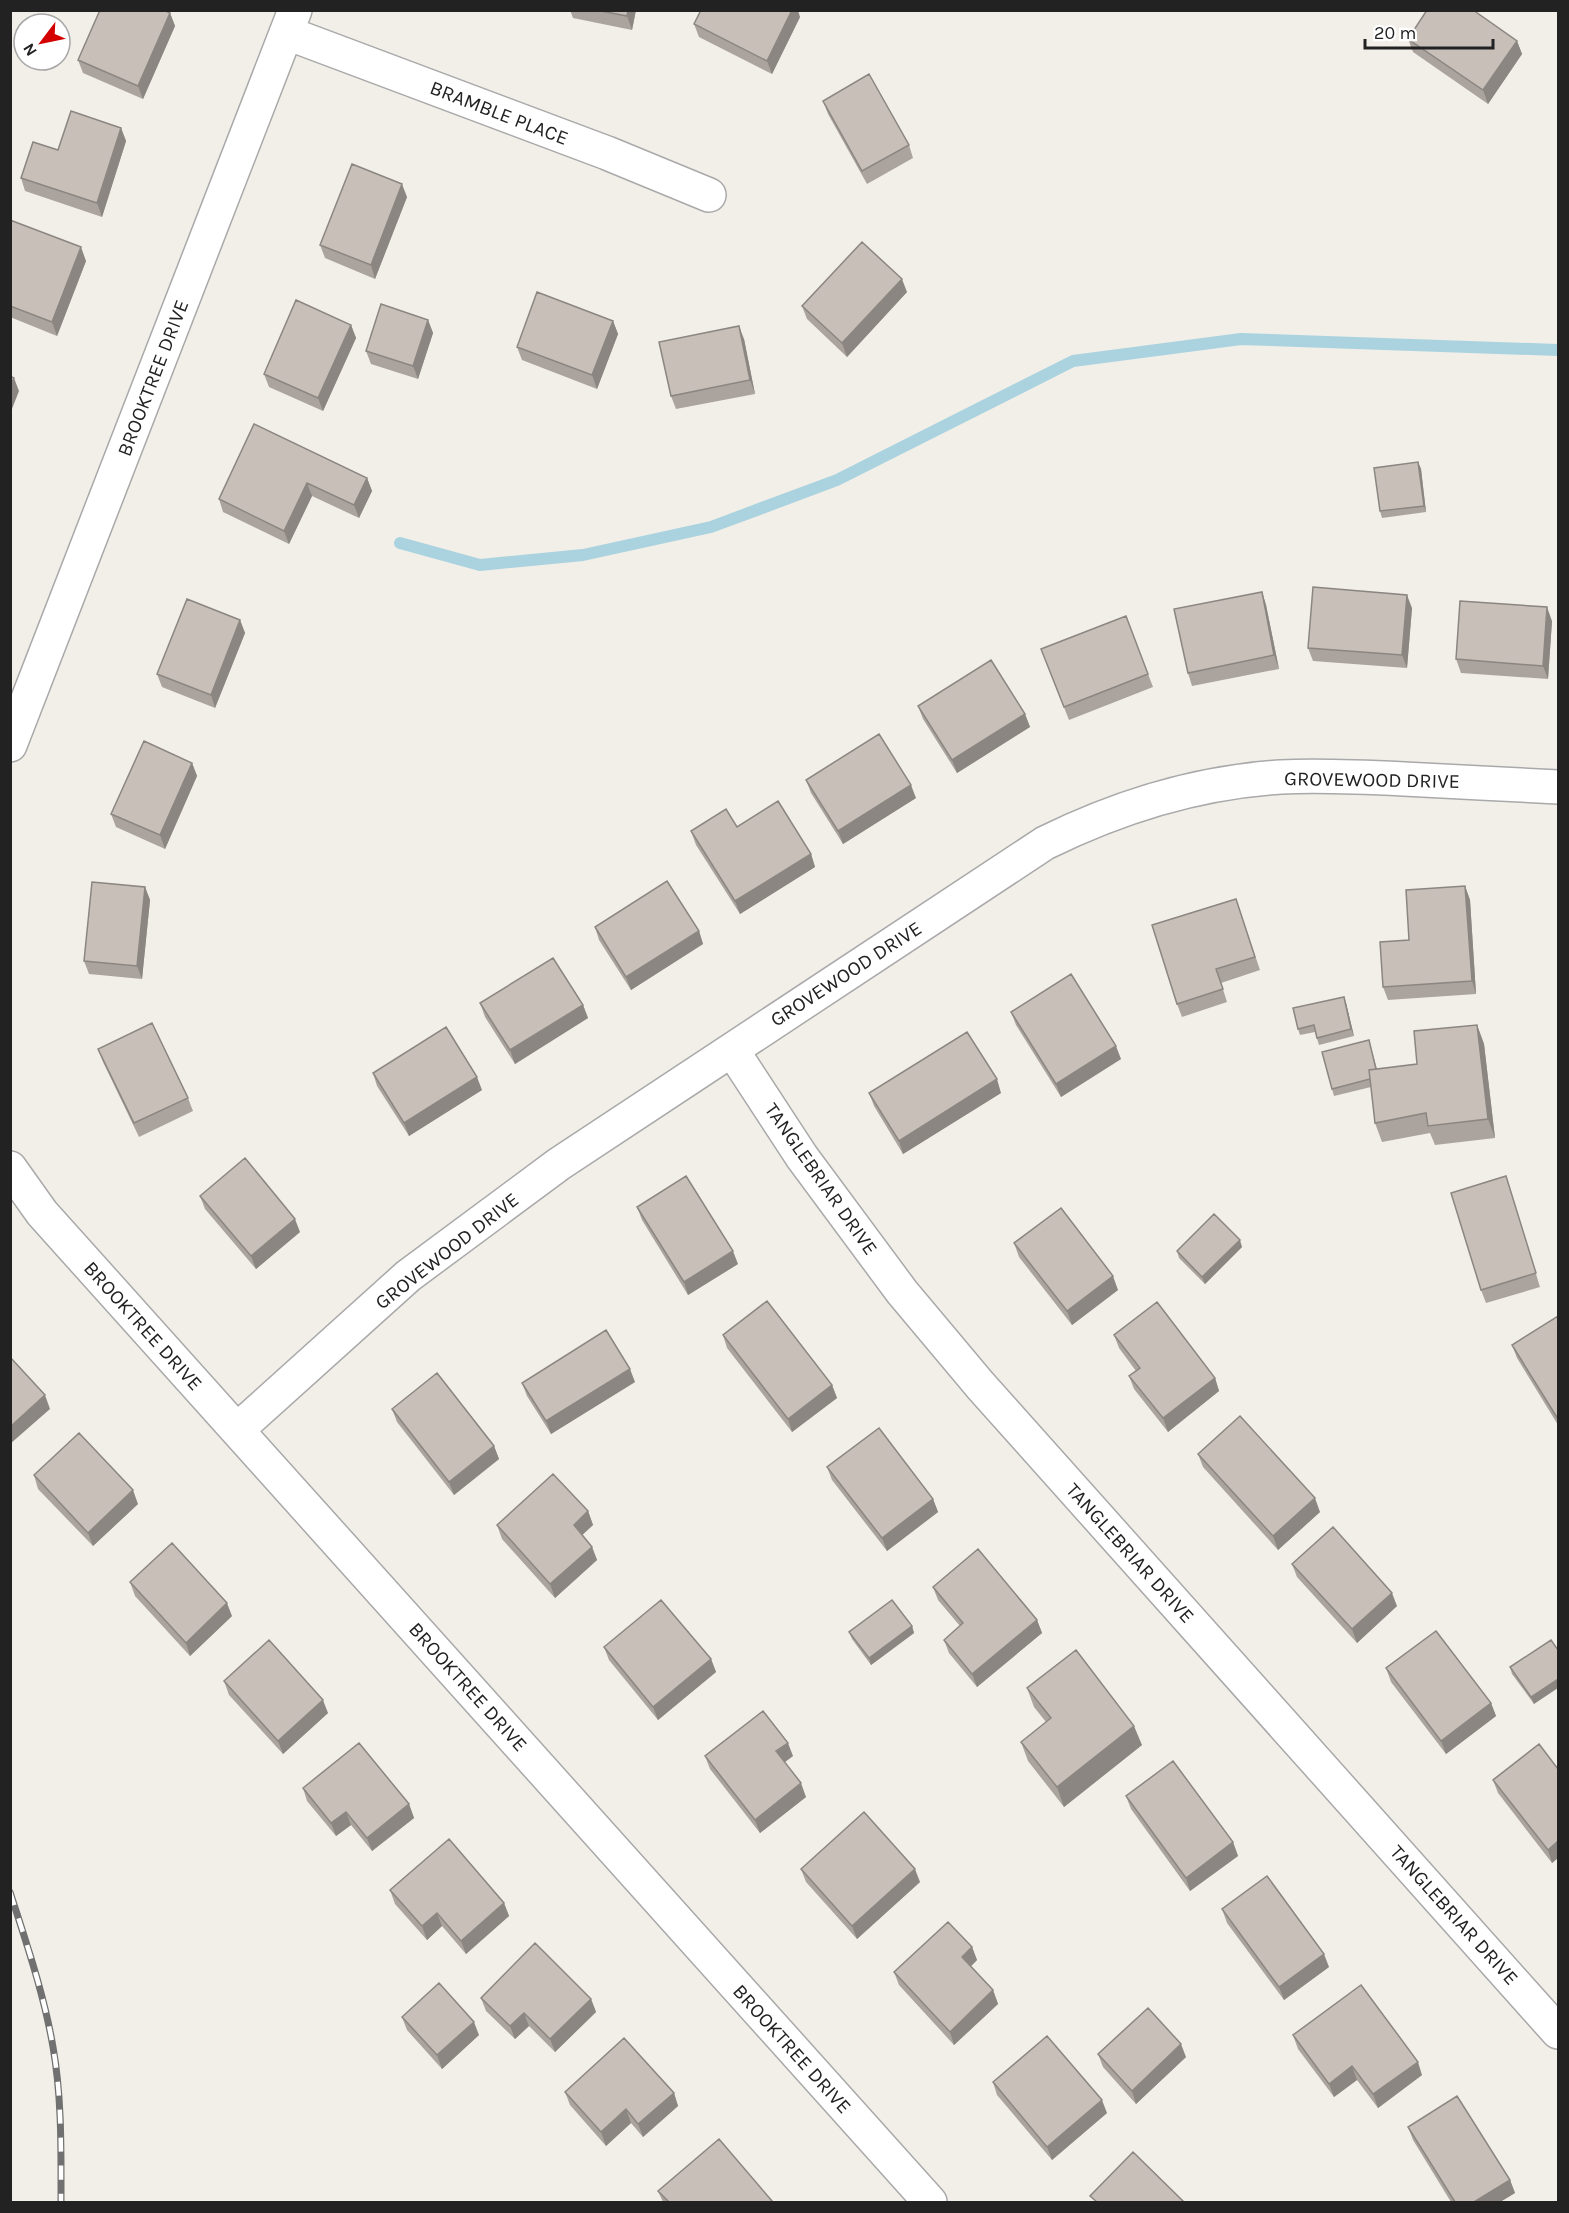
<svg xmlns="http://www.w3.org/2000/svg" width="1569" height="2213" viewBox="0 0 1569 2213" font-family="Karla,sans-serif">
<style>
.lines{fill:none;stroke-linecap:round;stroke-linejoin:round}
.stream{stroke:#aad3df;stroke-width:12}
.street-casing{stroke:#a9a9a9;stroke-width:36}
.street{stroke:#fff;stroke-width:33}
.rail-casing{stroke:#707070;stroke-width:7}
.rail{stroke:#fff;stroke-width:4.5;stroke-dasharray:14;stroke-linecap:butt}
.wall{fill:#aba49e}
.shaded-wall{fill:#8b8681}
.building{fill:#c7bfb8;stroke:#8b8681;stroke-width:1.5}
.labels{text-anchor:middle;dominant-baseline:central;stroke-width:5;stroke-linejoin:round;paint-order:stroke}
.street-label{font-size:20px;fill:#222;stroke:#fff}
</style>
<rect width="100%" height="100%" fill="#f2efe9"/>
<g class="lines">
<path class="stream" d="M 400,543 L 480,565 L 583,555 L 711,527 L 837,480 L 1073,361 L 1241,339 L 1558,350"/>
<defs>
<path id="street" d="M 287,33 L 607,153 L 709,195
M 10,745 L 295,10
M 732,1050 L 802,1157 L 902,1292 L 980,1385 L 1558,2032
M 10,1168 L 42,1213 L 930,2202
M 237,1430 L 408,1276 L 559,1164 L 1045,843 C 1118,807 1199,782 1281,777 C 1322,775 1363,777 1404,779 C 1455,782 1507,784 1558,787"/>
</defs>
<use href="#street" class="street-casing"/>
<use href="#street" class="street"/>
<defs>
<path id="rail" d="M 10,1892 C 26,1942 44,1994 53,2047 C 62,2098 61,2151 61,2202"/>
</defs>
<use href="#rail" class="rail-casing"/>
<use href="#rail" class="rail"/>
</g>
<path class="wall" d="M 570,10 L 636,10 L 632,30 L 573,18 Z
M 170,13 L 175,26 L 143,99 L 83,73 L 78,60 Z
M 800,17 L 772,74 L 699,37 L 694,24 Z
M 1408,39 L 1517,41 L 1522,54 L 1488,104 L 1413,52 Z
M 823,101 L 909,145 L 913,158 L 867,184 L 828,114 Z
M 121,128 L 126,141 L 102,217 L 25,191 L 21,178 Z
M 407,197 L 375,279 L 325,258 L 320,245 Z
M 10,220 L 86,261 L 57,336 L 10,317 Z
M 907,292 L 847,357 L 807,319 L 802,306 Z
M 428,320 L 433,333 L 418,379 L 371,364 L 366,351 Z
M 613,321 L 618,334 L 597,389 L 522,360 L 517,347 Z
M 351,325 L 356,338 L 323,411 L 269,387 L 264,374 Z
M 744,339 L 755,394 L 676,409 L 671,396 Z
M 254,424 L 367,478 L 372,491 L 359,518 L 312,496 L 289,544 L 223,512 L 219,499 Z
M 1418,462 L 1421,469 L 1426,512 L 1382,518 L 1380,511 Z
M 1262,592 L 1266,605 L 1279,669 L 1192,686 L 1188,673 Z
M 1412,608 L 1407,668 L 1313,661 L 1308,648 Z
M 1126,616 L 1153,687 L 1069,720 L 1046,662 Z
M 240,620 L 245,633 L 215,708 L 162,687 L 157,674 Z
M 1552,621 L 1548,679 L 1461,673 L 1456,659 Z
M 918,706 L 1025,714 L 1030,727 L 957,773 L 923,719 Z
M 192,763 L 197,776 L 165,849 L 116,827 L 111,814 Z
M 806,780 L 916,798 L 843,844 L 811,793 Z
M 737,827 L 811,854 L 815,867 L 740,914 L 696,845 L 691,831 Z
M 1465,886 L 1470,900 L 1476,994 L 1388,1000 L 1383,987 L 1409,940 Z
M 145,887 L 150,900 L 142,979 L 89,974 L 84,961 Z
M 1236,899 L 1260,970 L 1221,983 L 1227,1002 L 1182,1017 L 1177,1004 Z
M 595,927 L 699,931 L 703,944 L 631,990 L 599,940 Z
M 480,1003 L 583,1005 L 588,1018 L 515,1064 L 485,1017 Z
M 1346,1003 L 1354,1036 L 1319,1045 L 1315,1032 L 1300,1035 L 1298,1029 Z
M 1011,1012 L 1121,1059 L 1061,1097 L 1016,1025 Z
M 1477,1025 L 1484,1044 L 1495,1138 L 1435,1145 L 1430,1133 L 1382,1142 L 1375,1123 L 1371,1087 L 1334,1096 L 1332,1089 L 1369,1040 L 1377,1069 L 1417,1064 Z
M 98,1049 L 188,1098 L 193,1111 L 139,1137 L 103,1062 Z
M 373,1073 L 482,1090 L 409,1136 L 377,1086 Z
M 869,1093 L 1001,1093 L 903,1154 L 874,1106 Z
M 1506,1176 L 1540,1287 L 1486,1303 L 1481,1290 Z
M 200,1196 L 300,1232 L 256,1269 L 205,1209 Z
M 637,1207 L 738,1264 L 688,1295 L 642,1220 Z
M 1014,1243 L 1118,1290 L 1072,1325 L 1019,1257 Z
M 1242,1247 L 1205,1284 L 1179,1258 L 1177,1251 Z
M 1558,1316 L 1558,1425 L 1517,1358 L 1512,1345 Z
M 723,1335 L 832,1385 L 837,1398 L 792,1432 L 727,1348 Z
M 1114,1335 L 1215,1378 L 1219,1391 L 1168,1432 L 1134,1389 L 1129,1376 L 1136,1371 L 1119,1348 Z
M 635,1382 L 551,1434 L 527,1396 L 522,1383 Z
M 392,1409 L 494,1446 L 499,1459 L 454,1495 L 397,1422 Z
M 1198,1454 L 1320,1512 L 1278,1550 L 1203,1467 Z
M 827,1467 L 933,1499 L 938,1512 L 887,1551 L 832,1480 Z
M 34,1475 L 138,1504 L 93,1546 L 38,1489 Z
M 588,1511 L 593,1525 L 582,1535 L 592,1547 L 597,1560 L 555,1598 L 502,1539 L 497,1525 Z
M 1292,1564 L 1397,1606 L 1357,1643 L 1297,1577 Z
M 130,1582 L 232,1616 L 190,1656 L 135,1596 Z
M 933,1587 L 1037,1620 L 1042,1633 L 977,1687 L 949,1653 L 944,1640 L 960,1626 L 938,1600 Z
M 912,1626 L 914,1633 L 871,1665 L 852,1639 L 849,1632 Z
M 604,1647 L 711,1659 L 716,1672 L 658,1720 L 609,1660 Z
M 1558,1650 L 1534,1704 L 1512,1674 L 1510,1667 Z
M 1386,1668 L 1491,1703 L 1496,1716 L 1446,1754 L 1391,1682 Z
M 224,1681 L 328,1713 L 283,1754 L 229,1695 Z
M 1027,1688 L 1142,1745 L 1064,1807 L 1028,1761 L 1021,1742 L 1046,1722 L 1034,1707 Z
M 705,1756 L 793,1756 L 784,1762 L 806,1797 L 760,1833 L 710,1769 Z
M 1558,1769 L 1558,1858 L 1552,1863 L 1498,1793 L 1493,1780 Z
M 303,1788 L 409,1804 L 414,1818 L 372,1851 L 351,1825 L 336,1836 L 307,1801 Z
M 1126,1796 L 1233,1842 L 1238,1856 L 1190,1891 L 1131,1809 Z
M 801,1869 L 920,1882 L 857,1939 L 806,1882 Z
M 390,1890 L 504,1903 L 509,1916 L 466,1954 L 442,1926 L 427,1940 L 395,1904 Z
M 1222,1909 L 1329,1967 L 1284,2000 L 1227,1923 Z
M 972,1947 L 977,1960 L 971,1966 L 993,1990 L 998,2004 L 954,2045 L 899,1985 L 894,1972 Z
M 481,1998 L 591,1999 L 596,2012 L 555,2052 L 529,2026 L 515,2039 L 486,2011 Z
M 402,2017 L 479,2035 L 442,2069 L 407,2030 Z
M 1293,2035 L 1422,2075 L 1378,2108 L 1357,2080 L 1334,2097 L 1298,2049 Z
M 1098,2054 L 1186,2057 L 1136,2104 L 1103,2067 Z
M 993,2082 L 1107,2113 L 1052,2160 L 997,2095 Z
M 565,2092 L 674,2093 L 678,2106 L 643,2137 L 631,2123 L 606,2146 L 570,2105 Z
M 1408,2127 L 1510,2180 L 1515,2193 L 1500,2202 L 1451,2202 L 1413,2140 Z
M 658,2191 L 772,2201 L 773,2202 L 663,2202 Z"/>
<path class="shaded-wall" d="M 628,10 L 636,10 L 632,30 L 627,16 Z
M 792,10 L 798,10 L 800,17 L 772,74 L 767,61 Z
M 170,13 L 175,26 L 143,99 L 138,86 Z
M 1517,41 L 1522,54 L 1488,104 L 1483,90 Z
M 121,128 L 126,141 L 102,217 L 97,203 Z
M 402,184 L 407,197 L 375,279 L 371,265 Z
M 81,247 L 86,261 L 57,336 L 52,322 Z
M 902,279 L 907,292 L 847,357 L 842,343 Z
M 428,320 L 433,333 L 418,379 L 413,366 Z
M 613,321 L 618,334 L 597,389 L 592,375 Z
M 351,325 L 356,338 L 323,411 L 318,398 Z
M 739,326 L 744,339 L 755,394 L 750,380 Z
M 14,378 L 19,391 L 10,414 L 10,387 Z
M 1418,462 L 1421,469 L 1426,512 L 1424,506 Z
M 367,478 L 372,491 L 359,518 L 354,505 Z
M 307,483 L 312,496 L 289,544 L 284,531 Z
M 1262,592 L 1266,605 L 1279,669 L 1274,655 Z
M 1407,595 L 1412,608 L 1407,668 L 1402,655 Z
M 1547,607 L 1552,621 L 1548,679 L 1543,666 Z
M 240,620 L 245,633 L 215,708 L 211,695 Z
M 1025,714 L 1030,727 L 957,773 L 952,760 Z
M 192,763 L 197,776 L 165,849 L 160,835 Z
M 911,785 L 916,798 L 843,844 L 838,831 Z
M 811,854 L 815,867 L 740,914 L 735,901 Z
M 1465,886 L 1470,900 L 1476,994 L 1472,981 Z
M 145,887 L 150,900 L 142,979 L 137,966 Z
M 699,931 L 703,944 L 631,990 L 626,977 Z
M 1344,997 L 1346,1003 L 1354,1036 L 1351,1029 Z
M 583,1005 L 588,1018 L 515,1064 L 510,1050 Z
M 1477,1025 L 1484,1044 L 1495,1138 L 1488,1119 Z
M 1116,1046 L 1121,1059 L 1061,1097 L 1056,1084 Z
M 477,1077 L 482,1090 L 409,1136 L 404,1123 Z
M 997,1079 L 1001,1093 L 903,1154 L 899,1141 Z
M 295,1219 L 300,1232 L 256,1269 L 251,1256 Z
M 1240,1240 L 1242,1247 L 1205,1284 L 1202,1277 Z
M 733,1251 L 738,1264 L 688,1295 L 684,1282 Z
M 1113,1276 L 1118,1290 L 1072,1325 L 1067,1311 Z
M 630,1369 L 635,1382 L 551,1434 L 546,1421 Z
M 1215,1378 L 1219,1391 L 1168,1432 L 1163,1418 Z
M 832,1385 L 837,1398 L 792,1432 L 788,1419 Z
M 45,1395 L 50,1409 L 10,1444 L 10,1427 Z
M 494,1446 L 499,1459 L 454,1495 L 449,1482 Z
M 133,1490 L 138,1504 L 93,1546 L 88,1533 Z
M 1315,1498 L 1320,1512 L 1278,1550 L 1273,1536 Z
M 933,1499 L 938,1512 L 887,1551 L 882,1538 Z
M 588,1511 L 593,1525 L 579,1538 L 574,1525 Z
M 592,1547 L 597,1560 L 555,1598 L 550,1584 Z
M 1392,1593 L 1397,1606 L 1357,1643 L 1352,1629 Z
M 227,1603 L 232,1616 L 190,1656 L 186,1643 Z
M 1037,1620 L 1042,1633 L 977,1687 L 972,1674 Z
M 912,1626 L 914,1633 L 871,1665 L 869,1658 Z
M 711,1659 L 716,1672 L 658,1720 L 653,1707 Z
M 1558,1679 L 1558,1688 L 1534,1704 L 1531,1697 Z
M 323,1700 L 328,1713 L 283,1754 L 278,1741 Z
M 1491,1703 L 1496,1716 L 1446,1754 L 1441,1741 Z
M 1134,1726 L 1142,1745 L 1064,1807 L 1057,1787 Z
M 788,1743 L 793,1756 L 781,1765 L 776,1751 Z
M 801,1783 L 806,1797 L 760,1833 L 755,1820 Z
M 409,1804 L 414,1818 L 372,1851 L 367,1838 Z
M 346,1812 L 351,1825 L 336,1836 L 331,1823 Z
M 1558,1841 L 1558,1858 L 1552,1863 L 1548,1850 Z
M 1233,1842 L 1238,1856 L 1190,1891 L 1186,1878 Z
M 915,1869 L 920,1882 L 857,1939 L 852,1926 Z
M 504,1903 L 509,1916 L 466,1954 L 461,1941 Z
M 437,1913 L 442,1926 L 427,1940 L 422,1926 Z
M 972,1947 L 977,1960 L 967,1970 L 962,1957 Z
M 1324,1954 L 1329,1967 L 1284,2000 L 1279,1987 Z
M 993,1990 L 998,2004 L 954,2045 L 950,2032 Z
M 591,1999 L 596,2012 L 555,2052 L 550,2039 Z
M 524,2013 L 529,2026 L 515,2039 L 510,2026 Z
M 474,2022 L 479,2035 L 442,2069 L 437,2055 Z
M 1181,2044 L 1186,2057 L 1136,2104 L 1132,2091 Z
M 1418,2062 L 1422,2075 L 1378,2108 L 1373,2094 Z
M 1352,2066 L 1357,2080 L 1334,2097 L 1329,2084 Z
M 674,2093 L 678,2106 L 643,2137 L 638,2124 Z
M 1102,2100 L 1107,2113 L 1052,2160 L 1047,2147 Z
M 626,2109 L 631,2123 L 606,2146 L 601,2132 Z
M 1510,2180 L 1515,2193 L 1500,2202 L 1474,2202 Z"/>
<path class="building" d="M 100,10 L 164,10 L 170,13 L 138,86 L 78,60 Z
M 596,10 L 628,10 L 627,16 Z
M 701,10 L 792,10 L 767,61 L 694,24 Z
M 1427,10 L 1473,10 L 1517,41 L 1483,90 L 1408,39 Z
M 869,74 L 909,145 L 862,171 L 823,101 Z
M 71,111 L 121,128 L 97,203 L 21,178 L 33,142 L 58,150 Z
M 352,164 L 402,184 L 371,265 L 320,245 Z
M 10,220 L 81,247 L 52,322 L 10,306 Z
M 862,242 L 902,279 L 842,343 L 802,306 Z
M 537,292 L 613,321 L 592,375 L 517,347 Z
M 296,300 L 351,325 L 318,398 L 264,374 Z
M 381,304 L 428,320 L 413,366 L 366,351 Z
M 739,326 L 750,380 L 671,396 L 659,342 Z
M 10,376 L 14,378 L 10,387 Z
M 254,424 L 367,478 L 354,505 L 307,483 L 284,531 L 219,499 Z
M 1418,462 L 1424,506 L 1380,511 L 1374,468 Z
M 1313,587 L 1407,595 L 1402,655 L 1308,648 Z
M 1262,592 L 1274,655 L 1188,673 L 1174,609 Z
M 187,599 L 240,620 L 211,695 L 157,674 Z
M 1460,601 L 1547,607 L 1543,666 L 1456,659 Z
M 1126,616 L 1148,674 L 1064,707 L 1041,649 Z
M 991,660 L 1025,714 L 952,760 L 918,706 Z
M 879,734 L 911,785 L 838,831 L 806,780 Z
M 144,741 L 192,763 L 160,835 L 111,814 Z
M 778,801 L 811,854 L 735,901 L 691,831 L 726,809 L 737,827 Z
M 667,881 L 699,931 L 626,977 L 595,927 Z
M 92,882 L 145,887 L 137,966 L 84,961 Z
M 1465,886 L 1472,981 L 1383,987 L 1380,942 L 1409,940 L 1406,890 Z
M 1236,899 L 1255,957 L 1216,969 L 1223,989 L 1177,1004 L 1152,925 Z
M 553,958 L 583,1005 L 510,1050 L 480,1003 Z
M 1071,974 L 1116,1046 L 1056,1084 L 1011,1012 Z
M 1344,997 L 1351,1029 L 1317,1038 L 1314,1025 L 1298,1029 L 1293,1008 Z
M 152,1023 L 188,1098 L 134,1123 L 98,1049 Z
M 1477,1025 L 1488,1119 L 1428,1126 L 1426,1113 L 1375,1123 L 1369,1070 L 1417,1064 L 1414,1031 Z
M 446,1027 L 477,1077 L 404,1123 L 373,1073 Z
M 967,1032 L 997,1079 L 899,1141 L 869,1093 Z
M 1369,1040 L 1376,1069 L 1369,1070 L 1370,1079 L 1332,1089 L 1322,1052 Z
M 245,1158 L 295,1219 L 251,1256 L 200,1196 Z
M 686,1176 L 733,1251 L 684,1282 L 637,1207 Z
M 1506,1176 L 1536,1273 L 1481,1290 L 1451,1193 Z
M 1061,1208 L 1113,1276 L 1067,1311 L 1014,1243 Z
M 1214,1214 L 1240,1240 L 1202,1277 L 1177,1251 Z
M 767,1301 L 832,1385 L 788,1419 L 723,1335 Z
M 1157,1302 L 1215,1378 L 1163,1418 L 1129,1376 L 1140,1368 L 1114,1335 Z
M 1558,1316 L 1558,1419 L 1512,1345 Z
M 606,1330 L 630,1369 L 546,1421 L 522,1383 Z
M 10,1357 L 45,1395 L 10,1427 Z
M 437,1373 L 494,1446 L 449,1482 L 392,1409 Z
M 1240,1416 L 1315,1498 L 1273,1536 L 1198,1454 Z
M 879,1428 L 933,1499 L 882,1538 L 827,1467 Z
M 79,1433 L 133,1490 L 88,1533 L 34,1475 Z
M 553,1474 L 588,1511 L 574,1525 L 592,1547 L 550,1584 L 497,1525 Z
M 1333,1527 L 1392,1593 L 1352,1629 L 1292,1564 Z
M 172,1543 L 227,1603 L 186,1643 L 130,1582 Z
M 978,1549 L 1037,1620 L 972,1674 L 944,1640 L 963,1623 L 933,1587 Z
M 661,1600 L 711,1659 L 653,1707 L 604,1647 Z
M 892,1600 L 912,1626 L 869,1658 L 849,1632 Z
M 1436,1631 L 1491,1703 L 1441,1741 L 1386,1668 Z
M 269,1640 L 323,1700 L 278,1741 L 224,1681 Z
M 1551,1640 L 1558,1650 L 1558,1679 L 1531,1697 L 1510,1667 Z
M 1076,1650 L 1134,1726 L 1057,1787 L 1021,1742 L 1051,1718 L 1027,1688 Z
M 763,1711 L 788,1743 L 776,1751 L 801,1783 L 755,1820 L 705,1756 Z
M 359,1743 L 409,1804 L 367,1838 L 346,1812 L 331,1823 L 303,1788 Z
M 1539,1744 L 1558,1769 L 1558,1841 L 1548,1850 L 1493,1780 Z
M 1173,1761 L 1233,1842 L 1186,1878 L 1126,1796 Z
M 864,1812 L 915,1869 L 852,1926 L 801,1869 Z
M 449,1839 L 504,1903 L 461,1941 L 437,1913 L 422,1926 L 390,1890 Z
M 1267,1876 L 1324,1954 L 1279,1987 L 1222,1909 Z
M 948,1922 L 972,1947 L 962,1957 L 993,1990 L 950,2032 L 894,1972 Z
M 535,1943 L 591,1999 L 550,2039 L 524,2013 L 510,2026 L 481,1998 Z
M 439,1983 L 474,2022 L 437,2055 L 402,2017 Z
M 1361,1985 L 1418,2062 L 1373,2094 L 1352,2066 L 1329,2084 L 1293,2035 Z
M 1148,2008 L 1181,2044 L 1132,2091 L 1098,2054 Z
M 1047,2036 L 1102,2100 L 1047,2147 L 993,2082 Z
M 624,2038 L 674,2093 L 638,2124 L 626,2109 L 601,2132 L 565,2092 Z
M 1457,2096 L 1510,2180 L 1474,2202 L 1455,2202 L 1408,2127 Z
M 719,2139 L 772,2201 L 771,2202 L 669,2202 L 658,2191 Z
M 1133,2152 L 1184,2202 L 1097,2202 L 1090,2196 Z"/>
<g class="labels">
<g class="street-label">
<text transform="translate(499 113) rotate(21)">BRAMBLE PLACE</text>
<text transform="translate(153 378) rotate(-69)">BROOKTREE DRIVE</text>
<text transform="translate(1372 780) rotate(1)">GROVEWOOD DRIVE</text>
<text transform="translate(846 974) rotate(-33)">GROVEWOOD DRIVE</text>
<text transform="translate(821 1179) rotate(55)">TANGLEBRIAR DRIVE</text>
<text transform="translate(447 1251) rotate(-38)">GROVEWOOD DRIVE</text>
<text transform="translate(143 1326) rotate(48)">BROOKTREE DRIVE</text>
<text transform="translate(1130 1553) rotate(48)">TANGLEBRIAR DRIVE</text>
<text transform="translate(468 1687) rotate(48)">BROOKTREE DRIVE</text>
<text transform="translate(1454 1915) rotate(48)">TANGLEBRIAR DRIVE</text>
<text transform="translate(792 2049) rotate(48)">BROOKTREE DRIVE</text>
</g>
</g>
<rect width="1569" height="2213" fill="none" stroke="#222222" stroke-width="24"/>
<g transform="translate(42 42) rotate(238)"><circle r="28" fill="#ffffff" stroke="#a7a7a7" stroke-width="1.5"/>
<path d="M0-4.5L10 22L0 15L-10 22Z" fill="#d40000"/>
<text y="-9" font-size="16" font-weight="bold" text-anchor="middle" fill="#222222">N</text>
</g>
<path d="M1365 39v9h128v-9" fill="none" stroke="#222222" stroke-width="3"/>
<text x="1374" y="39" font-size="18" fill="#222222" stroke="#ffffff" stroke-width="4.5" paint-order="stroke">20 m</text>
</svg>
